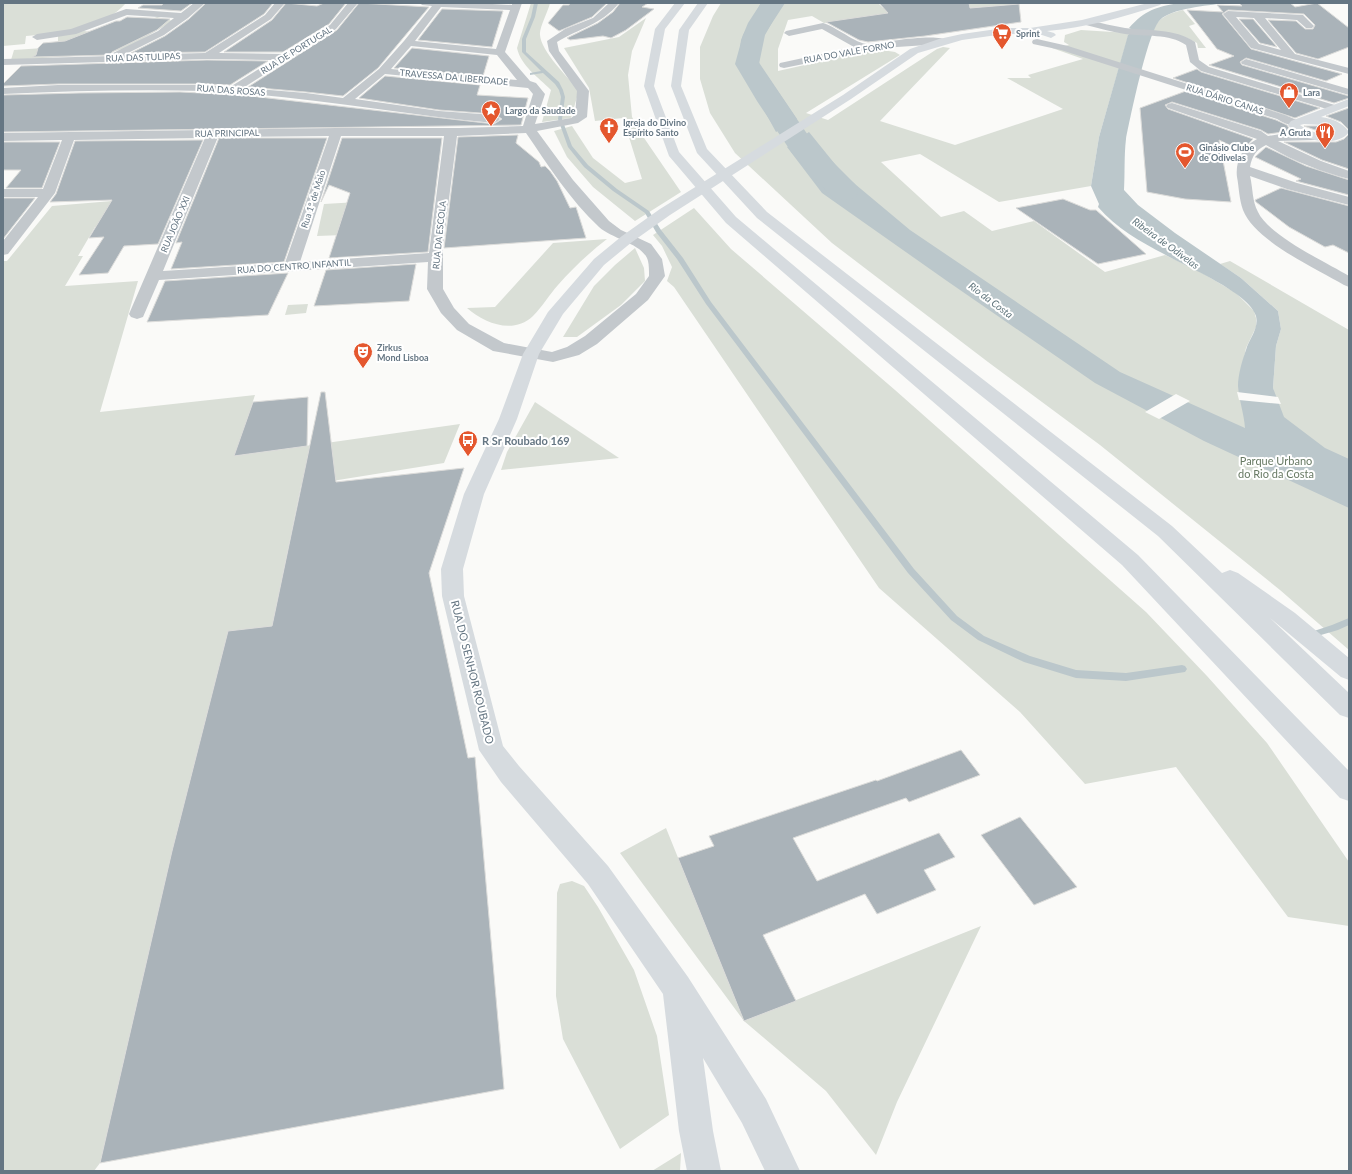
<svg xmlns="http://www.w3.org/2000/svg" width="1352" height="1174" viewBox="0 0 1352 1174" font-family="Lato,sans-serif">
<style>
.green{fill:#dadfd7}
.water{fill:#bbc7cb}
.pier{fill:#fafaf8}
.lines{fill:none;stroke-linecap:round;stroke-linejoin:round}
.stream{fill:#bbc7cb;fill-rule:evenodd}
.river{fill:#bbc7cb;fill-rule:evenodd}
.building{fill:#aab3b9;stroke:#dcdcda}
.street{fill:#c3c8cc;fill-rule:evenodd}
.secondary{fill:#d6dbdf;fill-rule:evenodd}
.highway{fill:#d6dbdf;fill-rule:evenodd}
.labels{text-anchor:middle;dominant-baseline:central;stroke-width:4;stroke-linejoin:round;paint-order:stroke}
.far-poi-label{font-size:9px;font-weight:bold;fill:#657683;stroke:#fff;text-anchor:start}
.far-street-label{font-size:9px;fill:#657683;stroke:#fff}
.far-water-label{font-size:10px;font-style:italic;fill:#60757c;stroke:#fff}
.poi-label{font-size:11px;font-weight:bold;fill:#657683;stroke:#fff;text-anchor:start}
.park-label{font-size:11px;fill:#687a64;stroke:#fff}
.street-label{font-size:11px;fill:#657683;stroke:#fff}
</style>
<rect width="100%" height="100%" fill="#fafaf8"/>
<path class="green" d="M 3,3 L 126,3 C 104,29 58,33 26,36 L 25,44 L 3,46 Z
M 531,3 L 550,3 C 548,12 539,28 540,35 C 541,51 568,78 579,90 L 571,118 L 542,122 L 551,90 C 538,77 521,66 517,48 Z
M 721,3 L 878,3 L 883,8 L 891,7 L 896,13 L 824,23 L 812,16 L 788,20 L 778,49 L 778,71 L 876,49 L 895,52 L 900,55 L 806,113 L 828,120 L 937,49 L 943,47 L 950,48 L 880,121 L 955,145 L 1063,109 L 1007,78 L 1031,78 L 1028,75 L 1083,59 L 1052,48 L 1069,45 L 1064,42 L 1065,35 L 1081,30 L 1129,33 L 1099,137 L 1091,186 L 999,202 L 920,154 L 881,162 L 941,217 L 964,211 L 992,231 L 1034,221 L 1105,272 L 1165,255 L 1197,270 L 1236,293 L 1254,311 L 1256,318 L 1256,327 L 1246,348 L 1239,383 L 1274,393 L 1273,388 L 1276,346 L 1281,329 L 1278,311 L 1241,278 L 1220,264 L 1230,261 L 1349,330 L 1349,650 L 1280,590 L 1100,445 L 988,362 L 832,243 L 735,153 L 710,113 L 700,79 L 700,47 L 713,16 Z
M 936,3 L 1030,3 L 944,10 Z
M 1183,10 L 1195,24 L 1189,26 L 1206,48 L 1198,48 L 1197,43 L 1187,38 L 1153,32 C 1156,18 1170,13 1183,10 Z
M 157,17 L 173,21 L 129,47 L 105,54 L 11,60 L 14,50 L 58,47 L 58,36 L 84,31 L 113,35 Z
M 646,18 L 632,51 L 628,75 L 632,117 L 642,135 L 681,192 L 635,221 L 593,187 L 567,157 L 554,131 L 572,126 L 593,158 L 625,183 L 642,179 L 623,118 L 595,121 L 589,88 L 564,48 L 619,37 Z
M 112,201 L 98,226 L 95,227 L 78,256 L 83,256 L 65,286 L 138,281 L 100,412 L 255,395 L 235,456 L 460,424 L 444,463 L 301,486 L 272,626 L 228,631 L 172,851 L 100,1163 L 94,1171 L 3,1171 L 3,261 L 7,261 L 52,206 Z
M 375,201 L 370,234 L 317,236 L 324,204 Z
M 694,208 L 731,249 L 895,390 L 1146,612 L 1207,676 L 1267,743 L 1349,862 L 1349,926 L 1288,917 L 1176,767 L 1085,784 L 1020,712 L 879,588 L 674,287 L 667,281 L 672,267 L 662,246 L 653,235 Z
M 607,239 C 589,253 573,268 558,285 C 549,295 543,306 533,316 C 513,335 484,323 467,308 L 495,307 L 553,243 Z
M 635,248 L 644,268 L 645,281 L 621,305 L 577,337 L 563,337 L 594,286 L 615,265 Z
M 308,304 L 306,313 L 285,315 L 288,305 Z
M 535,402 L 619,458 L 501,470 L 507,452 Z
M 666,828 L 744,1021 L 981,926 L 897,1102 L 876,1155 L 826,1091 L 744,1021 L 620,853 Z
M 572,881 L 584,886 L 598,907 L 634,970 L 657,1036 L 669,1115 L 620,1149 L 563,1039 L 556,996 L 557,893 L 560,884 Z
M 681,1153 L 680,1171 L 652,1171 Z"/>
<path class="water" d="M 761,3 L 785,3 L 759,43 L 758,61 L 797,119 L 776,132 L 738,63 L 741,40 L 748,23 Z
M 1179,3 L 1224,3 C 1207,6 1172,8 1160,20 C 1148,31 1130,119 1126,139 C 1124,155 1125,174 1124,190 L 1138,205 L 1175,233 L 1241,278 L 1278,311 L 1281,329 L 1276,346 L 1273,388 L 1284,417 L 1325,448 L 1349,459 L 1349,508 L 1204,441 L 1095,383 L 947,281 L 822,193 L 787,147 L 809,132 L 843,174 L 910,230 L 1120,372 L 1245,428 C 1244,414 1239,400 1238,386 C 1238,375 1242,361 1246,350 C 1249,339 1259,329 1256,316 C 1250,293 1185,266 1164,254 C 1141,242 1116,228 1098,207 L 1099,204 L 1091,186 L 1099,137 L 1128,35 L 1133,30 L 1129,28 C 1145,10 1156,7 1179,3 Z"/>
<path class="pier" d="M 1237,392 L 1278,397 L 1281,404 L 1239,400 Z
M 1176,394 L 1190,401 L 1159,419 L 1145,412 Z"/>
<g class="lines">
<path class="stream" d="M 534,3 L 538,3 L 535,17 L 526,39 L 526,52 L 559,82 L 563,90 L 565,97 L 562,119 L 572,146 L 588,165 L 617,189 L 649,211 L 661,230 L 683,258 L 711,302 L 914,569 L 957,616 L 984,636 L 1030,656 L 1076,670 L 1126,673 L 1182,665 L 1185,666 L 1187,669 L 1185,672 L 1126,681 L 1076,678 L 1024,662 L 978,640 L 951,620 L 908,573 L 706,304 L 677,259 L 656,232 L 645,213 L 613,191 L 584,167 L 568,147 L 558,119 L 561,97 L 559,90 L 555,84 L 543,73 L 530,75 L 530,73 L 541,71 L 522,52 L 522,39 L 531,17 Z
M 1349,618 L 1349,625 L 1338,630 L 1314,637 L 1311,636 L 1309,634 L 1311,632 L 1332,625 Z"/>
<path class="river" d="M 761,3 L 783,3 L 765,35 L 759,64 L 812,141 L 855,184 L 859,191 L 855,198 L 844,200 L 833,198 L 792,153 L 757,101 L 735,64 L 743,35 Z"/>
</g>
<path class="building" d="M 164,3 L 192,3 L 181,11 L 138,8 L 143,5 L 162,5 Z
M 206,3 L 273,3 L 264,14 L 205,52 L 131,53 L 165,36 L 189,19 Z
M 286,3 L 317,6 L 324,3 L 346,3 L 329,24 L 283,52 L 224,52 L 272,20 Z
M 359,3 L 429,7 L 378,68 L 343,96 L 306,92 L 248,87 L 337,30 Z
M 570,3 L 607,3 L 592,17 L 559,31 L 548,23 L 563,5 L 569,5 Z
M 620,3 L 648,3 L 642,7 L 654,9 L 626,30 L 611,38 L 603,36 L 570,40 L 567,38 L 598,23 L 613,12 Z
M 879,3 L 969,3 L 970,8 L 1019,4 L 1021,22 L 925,36 L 868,42 L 859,40 L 826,22 L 888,13 Z
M 1239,3 L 1290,3 L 1295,7 L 1317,3 L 1349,28 L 1349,47 L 1318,59 L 1296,53 L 1268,20 L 1296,21 L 1305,29 L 1313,29 L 1315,25 L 1304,14 L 1228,10 L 1222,14 L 1251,49 L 1342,74 L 1326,81 L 1246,58 L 1240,62 L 1242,65 L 1349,96 L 1349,98 L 1334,103 L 1209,65 L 1234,56 L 1217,49 L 1187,10 L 1223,12 L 1217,5 L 1242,6 Z
M 442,9 L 503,11 L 492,47 L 418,40 Z
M 127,17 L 170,19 L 157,30 L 112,52 L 111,55 L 32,57 L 36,55 L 38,48 L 43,43 L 65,41 L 116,21 L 120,21 Z
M 1239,19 L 1253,19 L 1277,47 L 1260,43 Z
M 412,48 L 489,56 L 483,76 L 394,68 Z
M 207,60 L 268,61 L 230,85 L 206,84 L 58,84 L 3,86 L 3,84 L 21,66 Z
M 1197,69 L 1201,72 L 1320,108 L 1295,118 L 1173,78 Z
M 385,76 L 480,85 L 477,95 L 528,98 L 521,125 L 3,132 L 3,95 L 79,93 L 180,92 L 242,95 L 494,124 L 502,119 L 494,114 L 439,110 L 359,98 Z
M 1186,91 L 1276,120 L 1287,125 L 1291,131 L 1268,134 L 1261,130 L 1172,102 L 1165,105 L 1168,109 L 1253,139 L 1242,151 L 1219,140 L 1231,202 L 1185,199 L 1147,192 L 1140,108 Z
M 1349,108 L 1349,130 L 1341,122 L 1326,116 Z
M 1304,126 L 1325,126 L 1333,131 L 1318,131 Z
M 1349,134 L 1349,169 L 1322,160 L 1284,142 L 1336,142 L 1344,139 Z
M 518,135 L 516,143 L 539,162 L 541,167 L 545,166 L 550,171 L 557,181 L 570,208 L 576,207 L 586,238 L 444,248 L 458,137 Z
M 219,138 L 327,138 L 284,262 L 171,269 L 182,242 L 176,243 Z
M 342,138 L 442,138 L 428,252 L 329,258 L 350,193 L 329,185 L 321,202 Z
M 203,140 L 158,244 L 124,246 L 108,273 L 79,275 L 104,237 L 89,238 L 112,200 L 50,202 L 56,194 L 75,141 Z
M 3,142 L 60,142 L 42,188 L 6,188 L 21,170 L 3,170 Z
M 1266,147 L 1306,166 L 1349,180 L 1349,195 L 1296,181 L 1301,179 L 1255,157 Z
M 1281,188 L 1349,206 L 1349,253 L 1333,245 L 1325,247 L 1289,227 L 1256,202 L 1255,200 Z
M 3,198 L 35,198 L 3,239 Z
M 1063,199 L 1090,210 L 1096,210 L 1146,254 L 1098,264 L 1016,208 Z
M 416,264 L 409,301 L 314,306 L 326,270 Z
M 288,273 L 268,315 L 147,322 L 165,281 Z
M 321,392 L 325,392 L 336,482 L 464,468 L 429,573 L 468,758 L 475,757 L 504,1089 L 100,1163 L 172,851 L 228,631 L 272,626 Z
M 308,397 L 307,446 L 234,456 L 253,402 Z
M 961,750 L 980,775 L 909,802 L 906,798 L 793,838 L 817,881 L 939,833 L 955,857 L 924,870 L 936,890 L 877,914 L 865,894 L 763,935 L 796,1001 L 744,1021 L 678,858 L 714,846 L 709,836 L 876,780 L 877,781 Z
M 1020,817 L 1077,887 L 1034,905 L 981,835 Z"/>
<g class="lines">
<path class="street" d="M 194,3 L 205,3 L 188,18 L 164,35 L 124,55 L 205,53 L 265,15 L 275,3 L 285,3 L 271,19 L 219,53 L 283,54 L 330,25 L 348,3 L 358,3 L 336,29 L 243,88 L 306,93 L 343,98 L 379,69 L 404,41 L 432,6 L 422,5 L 420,3 L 475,3 L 512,5 L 512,3 L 522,3 L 505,52 L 530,81 L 536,83 L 545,94 L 535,124 L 571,118 L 575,115 L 577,91 L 549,51 L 547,41 L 565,29 L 593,18 L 609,3 L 619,3 C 601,25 580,28 557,42 L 559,51 L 589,91 L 587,117 L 578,123 L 537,131 L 573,180 L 609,221 L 621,230 L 651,244 L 662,259 L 665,276 L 648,300 L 597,344 L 579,355 L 553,362 L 493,351 L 457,330 L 441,313 L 427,289 L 428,262 L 159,280 L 143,317 L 137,319 L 131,317 L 129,314 L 205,138 L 74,140 L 55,193 L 8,254 L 3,255 L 3,241 L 38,197 L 3,197 L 3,189 L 43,189 L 62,140 L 3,141 L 3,133 L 336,128 L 459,128 L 523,126 L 533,94 L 528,88 L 385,74 L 355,99 L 439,111 L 494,115 L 498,117 L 500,119 L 498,121 L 494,123 C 398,114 302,95 206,91 C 138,89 70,91 3,94 L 3,88 L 58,85 L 206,85 L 230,87 L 273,60 L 207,59 L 3,65 L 3,59 L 112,56 L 113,53 L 158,31 L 174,18 L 127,15 L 76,34 L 37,40 L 32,37 L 37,34 L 71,29 L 126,9 L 181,13 ZM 441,7 L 510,10 L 496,49 L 415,41 ZM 411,46 L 497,55 L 517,80 L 391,69 ZM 526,133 C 548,165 570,200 599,227 C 612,239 644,244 648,261 C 649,265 649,271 649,276 L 636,294 L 585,336 L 567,347 L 552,352 L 504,343 L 469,324 L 454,308 L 443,289 L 443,246 L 457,136 ZM 329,136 L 285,263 L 163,271 L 218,137 ZM 341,136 L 444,136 L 429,253 L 300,262 Z
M 1228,11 L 1303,15 L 1314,26 L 1312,28 L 1306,28 L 1297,20 L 1265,18 L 1295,54 L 1349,68 L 1349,74 L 1251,48 L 1223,14 ZM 1236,17 L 1254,18 L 1281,50 L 1259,44 Z
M 1089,20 C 1101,23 1113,26 1125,28 C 1149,31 1174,28 1195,42 L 1199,60 L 1209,67 L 1338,106 L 1340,108 L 1338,110 L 1330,110 L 1201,71 L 1190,62 L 1186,45 C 1169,33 1145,37 1125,34 C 1112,32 1099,28 1086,25 L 1084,23 Z
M 823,23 C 835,26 858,45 868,44 C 881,43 939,32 947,41 L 942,44 L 882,48 L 784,68 L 780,67 L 779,65 L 780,63 L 854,47 L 822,29 L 789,36 L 784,33 L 786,31 Z
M 1037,39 L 1068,46 L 1285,115 L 1299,121 L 1301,123 L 1299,125 C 1291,127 1284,123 1277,119 L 1061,50 L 1033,44 L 1032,42 L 1033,40 Z
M 1246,59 L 1349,89 L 1349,95 L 1242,64 L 1241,62 Z
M 1172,103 L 1261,131 L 1268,136 L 1293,132 L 1319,133 L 1321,136 L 1319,139 L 1315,140 L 1278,141 L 1321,161 L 1349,171 L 1349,179 C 1321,172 1291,160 1266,145 C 1256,150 1252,156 1250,167 L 1297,183 L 1349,197 L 1349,205 L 1287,189 L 1250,176 C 1253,188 1252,201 1258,212 C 1269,236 1326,262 1349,276 L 1349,287 L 1344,285 C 1315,268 1255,241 1243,210 C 1239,199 1239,187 1237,177 C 1235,161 1243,146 1257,139 L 1168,108 L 1166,106 L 1168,104 Z"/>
<path class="secondary" d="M 1148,3 L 1162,3 L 1160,5 C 1123,17 1086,28 1047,31 L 1054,33 L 1056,35 L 1051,38 L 1039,34 L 1004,34 L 962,40 L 918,53 L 851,99 L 670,215 L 632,242 L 604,265 L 563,314 L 539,354 L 517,419 L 484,494 L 463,569 L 464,596 L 503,746 L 519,766 L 608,866 L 688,977 L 766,1099 L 800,1171 L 765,1171 L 742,1123 L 703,1058 L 713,1131 L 721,1171 L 687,1171 L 679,1131 L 663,994 L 588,884 L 501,782 L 479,750 L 442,596 L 441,569 L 464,494 L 499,419 L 523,354 L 548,312 L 594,259 L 622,236 L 660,209 L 843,95 L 910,49 L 939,39 L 962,34 L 1004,28 L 1030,28 L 1082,20 Z
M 1349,99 L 1349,106 L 1321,117 C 1333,119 1342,122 1349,132 C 1337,149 1298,140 1288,125 L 1291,121 ZM 1304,124 L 1325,125 L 1336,131 C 1326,137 1309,132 1300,125 Z"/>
<path class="highway" d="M 675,3 L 685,3 L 665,29 L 654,86 L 679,152 L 736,217 L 1138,555 L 1349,771 L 1349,801 L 1340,798 L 1122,565 L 726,223 L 669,156 L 644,86 L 655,29 Z
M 698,3 L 708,3 L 689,30 L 681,86 L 707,149 L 767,212 L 1172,526 L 1222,573 L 1230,570 L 1238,573 L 1295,613 L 1349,658 L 1349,680 L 1341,677 L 1270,618 L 1349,693 L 1349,718 L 1340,715 L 1158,536 L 757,218 L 697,153 L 671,86 L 679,30 Z"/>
</g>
<defs>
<symbol id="supermarket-pin" viewBox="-11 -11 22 30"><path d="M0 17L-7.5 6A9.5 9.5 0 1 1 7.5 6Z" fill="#e4572e" stroke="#fff"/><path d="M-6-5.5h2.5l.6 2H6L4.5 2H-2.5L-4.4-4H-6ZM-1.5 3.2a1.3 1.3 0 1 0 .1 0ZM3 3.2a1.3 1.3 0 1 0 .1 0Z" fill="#fff"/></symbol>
<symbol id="shop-pin" viewBox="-11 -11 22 30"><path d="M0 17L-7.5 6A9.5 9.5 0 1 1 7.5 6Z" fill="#e4572e" stroke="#fff"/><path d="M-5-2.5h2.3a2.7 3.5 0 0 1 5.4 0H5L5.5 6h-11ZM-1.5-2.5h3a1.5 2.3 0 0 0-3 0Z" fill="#fff"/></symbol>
<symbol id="sight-pin" viewBox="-11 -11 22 30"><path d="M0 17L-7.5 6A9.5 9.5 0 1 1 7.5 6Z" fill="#e4572e" stroke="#fff"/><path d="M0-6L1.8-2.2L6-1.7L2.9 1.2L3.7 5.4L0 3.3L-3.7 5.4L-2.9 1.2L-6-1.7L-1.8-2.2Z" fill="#fff"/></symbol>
<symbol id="church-pin" viewBox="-11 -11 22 30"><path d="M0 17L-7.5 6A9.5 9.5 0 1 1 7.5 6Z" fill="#e4572e" stroke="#fff"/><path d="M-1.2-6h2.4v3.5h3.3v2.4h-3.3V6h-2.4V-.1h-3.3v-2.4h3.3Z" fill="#fff"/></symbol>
<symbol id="restaurant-pin" viewBox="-11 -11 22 30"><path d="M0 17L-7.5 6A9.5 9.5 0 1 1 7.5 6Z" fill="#e4572e" stroke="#fff"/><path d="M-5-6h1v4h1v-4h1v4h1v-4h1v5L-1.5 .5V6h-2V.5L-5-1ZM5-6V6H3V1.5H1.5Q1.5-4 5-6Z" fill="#fff"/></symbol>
<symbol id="stadium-pin" viewBox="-11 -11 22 30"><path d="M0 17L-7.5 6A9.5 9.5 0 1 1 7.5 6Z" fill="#e4572e" stroke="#fff"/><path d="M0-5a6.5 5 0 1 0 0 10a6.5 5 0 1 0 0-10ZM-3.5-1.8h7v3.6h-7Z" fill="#fff"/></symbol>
<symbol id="theatre-pin" viewBox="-11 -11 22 30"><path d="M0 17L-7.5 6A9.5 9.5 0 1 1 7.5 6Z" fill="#e4572e" stroke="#fff"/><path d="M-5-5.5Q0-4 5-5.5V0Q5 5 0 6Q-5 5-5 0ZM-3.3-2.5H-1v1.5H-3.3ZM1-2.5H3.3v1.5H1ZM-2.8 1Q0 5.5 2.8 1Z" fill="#fff"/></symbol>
<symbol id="bus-pin" viewBox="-11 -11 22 30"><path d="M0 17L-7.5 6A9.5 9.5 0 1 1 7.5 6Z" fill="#e4572e" stroke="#fff"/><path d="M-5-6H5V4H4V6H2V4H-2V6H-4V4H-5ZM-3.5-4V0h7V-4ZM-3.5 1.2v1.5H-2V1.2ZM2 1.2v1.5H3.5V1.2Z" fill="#fff"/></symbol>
</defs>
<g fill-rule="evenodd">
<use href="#supermarket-pin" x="991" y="22" width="22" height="30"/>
<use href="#shop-pin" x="1278" y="81" width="22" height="30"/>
<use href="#sight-pin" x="480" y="99" width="22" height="30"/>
<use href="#church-pin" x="598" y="116" width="22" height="30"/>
<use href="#restaurant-pin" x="1314" y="121" width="22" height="30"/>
<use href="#stadium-pin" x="1174" y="141" width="22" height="30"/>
<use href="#theatre-pin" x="352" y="341" width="22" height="30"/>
<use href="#bus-pin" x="457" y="429" width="22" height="30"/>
</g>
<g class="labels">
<g class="far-poi-label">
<text x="1016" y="33">Sprint</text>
<text x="1303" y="92">Lara</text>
<text x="505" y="110">Largo da Saudade</text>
<text x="623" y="122">Igreja do Divino<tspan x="623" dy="10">Espírito Santo</tspan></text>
<text x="1311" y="132" text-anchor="end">A Gruta</text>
<text x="1199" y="147">Ginásio Clube<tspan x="1199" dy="10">de Odivelas</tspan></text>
<text x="377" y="347">Zirkus<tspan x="377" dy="10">Mond Lisboa</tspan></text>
</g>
<g class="far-street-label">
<text transform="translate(296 50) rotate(-32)">RUA DE PORTUGAL</text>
<text transform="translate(849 52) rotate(-10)">RUA DO VALE FORNO</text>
<text transform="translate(143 57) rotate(-2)">RUA DAS TULIPAS</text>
<text transform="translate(454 77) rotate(5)">TRAVESSA DA LIBERDADE</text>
<text transform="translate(231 90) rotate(4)">RUA DAS ROSAS</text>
<text transform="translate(1225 99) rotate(18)">RUA DÁRIO CANAS</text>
<text transform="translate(227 133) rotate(-1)">RUA PRINCIPAL</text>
<text transform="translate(313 199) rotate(-72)">Rua 1º de Maio</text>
<text transform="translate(175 224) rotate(-67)">RUA JOÃO XXI</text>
<text transform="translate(439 235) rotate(-84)">RUA DA ESCOLA</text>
<text transform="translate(294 266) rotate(-4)">RUA DO CENTRO INFANTIL</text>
</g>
<g class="far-water-label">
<text transform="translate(1166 243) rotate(36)">Ribeira de Odivelas</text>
<text transform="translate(991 300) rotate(37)">Rio da Costa</text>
</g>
<g class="poi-label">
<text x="482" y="440">R Sr Roubado 169</text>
</g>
<g class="park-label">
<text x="1276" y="460">Parque Urbano<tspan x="1276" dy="13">do Rio da Costa</tspan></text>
</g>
<g class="street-label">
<text transform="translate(473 672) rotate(76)">RUA DO SENHOR ROUBADO</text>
</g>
</g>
<rect width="1352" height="1174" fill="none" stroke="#657683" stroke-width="8"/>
</svg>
